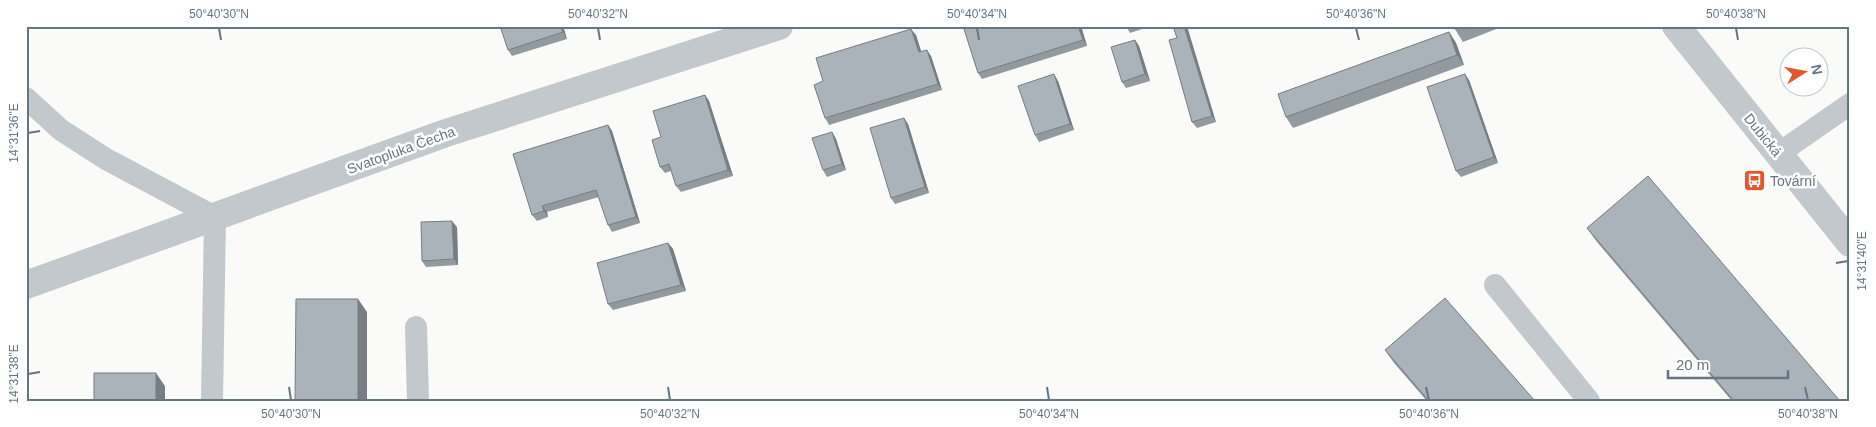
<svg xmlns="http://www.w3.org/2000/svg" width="1876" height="427" viewBox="0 0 1876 427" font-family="Helvetica,sans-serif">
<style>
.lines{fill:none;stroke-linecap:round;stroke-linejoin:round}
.service{stroke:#c3c8cc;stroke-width:22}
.minor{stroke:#c3c8cc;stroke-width:28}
.wall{fill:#929a9f}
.shaded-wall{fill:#777d82}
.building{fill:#aab3b9;stroke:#777d82}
.ticks{fill:none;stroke:#657683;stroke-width:2}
.labels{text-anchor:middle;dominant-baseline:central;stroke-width:5;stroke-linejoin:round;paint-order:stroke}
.street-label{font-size:14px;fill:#657683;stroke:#fff}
.poi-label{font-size:14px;fill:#657683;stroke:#fff;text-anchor:start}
.neatline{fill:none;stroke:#657683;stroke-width:2}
.ticks-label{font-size:12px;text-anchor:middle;fill:#657683}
</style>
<rect width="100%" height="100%" fill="#fafaf8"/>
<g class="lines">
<path class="service" d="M 26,98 L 61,130 L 106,159 L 215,217 L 212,401
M 1778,154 L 1850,104
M 1495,285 L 1589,401
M 416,327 L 418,401"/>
<path class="minor" d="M 1676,26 L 1850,243
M 26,285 L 446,133 L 779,26"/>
</g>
<path class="wall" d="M 563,26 L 567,39 L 512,56 L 508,50 Z
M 963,26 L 1081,26 L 1087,46 L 982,79 L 978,73 Z
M 1126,26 L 1151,26 L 1130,33 Z
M 1453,26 L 1504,26 L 1463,42 Z
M 1449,32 L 1456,43 L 1464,65 L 1293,128 L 1286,117 Z
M 916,35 L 921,51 L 931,56 L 942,90 L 829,125 L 825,118 L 823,81 Z
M 1177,38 L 1216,122 L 1197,128 L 1192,122 Z
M 1135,40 L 1139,46 L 1150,81 L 1126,88 L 1122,82 Z
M 1469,80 L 1498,163 L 1461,177 L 1456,171 Z
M 1058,81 L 1074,130 L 1039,142 L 1035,135 Z
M 705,95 L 709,101 L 733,176 L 681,192 L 676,186 L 671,171 L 665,173 L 660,167 L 661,137 Z
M 908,124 L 929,193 L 895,204 L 891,198 Z
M 608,125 L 612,131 L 640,223 L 612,232 L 608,225 L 599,197 L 547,212 L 548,217 L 537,221 L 532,215 Z
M 832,132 L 836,139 L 846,170 L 827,177 L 823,170 Z
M 457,227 L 458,265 L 426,267 L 422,261 Z
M 1587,228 L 1840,401 L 1732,401 L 1597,242 Z
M 668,243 L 673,249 L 686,291 L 613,310 L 608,304 Z
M 1385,350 L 1535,401 L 1427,401 L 1394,363 Z"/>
<path class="shaded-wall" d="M 560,26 L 563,26 L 567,39 L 563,32 Z
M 1078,26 L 1081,26 L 1087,46 L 1083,40 Z
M 1184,26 L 1187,26 L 1216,122 L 1212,116 Z
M 911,29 L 916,35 L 923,58 L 919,52 Z
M 1449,32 L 1456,43 L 1464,65 L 1457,55 Z
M 1135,40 L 1139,46 L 1150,81 L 1145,74 Z
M 927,50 L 931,56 L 942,90 L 938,84 Z
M 1054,74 L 1058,81 L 1074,130 L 1070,124 Z
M 1465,74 L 1469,80 L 1498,163 L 1494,157 Z
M 705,95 L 709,101 L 733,176 L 728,170 Z
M 904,118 L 908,124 L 929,193 L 925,187 Z
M 608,125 L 612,131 L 640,223 L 636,217 Z
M 832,132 L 836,139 L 846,170 L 842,164 Z
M 542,206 L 547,212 L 548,217 L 544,211 Z
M 452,221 L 457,227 L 458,265 L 454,259 Z
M 668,243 L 673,249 L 686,291 L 681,285 Z
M 358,299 L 367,312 L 367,401 L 358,401 Z
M 156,373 L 165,386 L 165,401 L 156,401 Z"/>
<path class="building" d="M 500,26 L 560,26 L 563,32 L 508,50 Z
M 963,26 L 1078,26 L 1083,40 L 978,73 Z
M 1173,26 L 1184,26 L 1212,116 L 1192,122 L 1169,40 L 1177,38 Z
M 1453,26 L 1461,26 L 1454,29 Z
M 911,29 L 919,52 L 927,50 L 938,84 L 825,118 L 814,85 L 823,81 L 816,58 Z
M 1449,32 L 1457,55 L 1286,117 L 1278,94 Z
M 1135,40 L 1145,74 L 1122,82 L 1111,47 Z
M 1054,74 L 1070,124 L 1035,135 L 1018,86 Z
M 1465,74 L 1494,157 L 1456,171 L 1427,87 Z
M 705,95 L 728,170 L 676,186 L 669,164 L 660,167 L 652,140 L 661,137 L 653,111 Z
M 904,118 L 925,187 L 891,198 L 870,128 Z
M 608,125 L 636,217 L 608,225 L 596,190 L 542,206 L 544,211 L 532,215 L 513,154 Z
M 832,132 L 842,164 L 823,170 L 812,138 Z
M 1648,176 L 1840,401 L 1734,401 L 1587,228 Z
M 452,221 L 454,259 L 422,261 L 421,222 Z
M 668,243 L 681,285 L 608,304 L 597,263 Z
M 1445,298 L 1535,401 L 1429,401 L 1385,350 Z
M 296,299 L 358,299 L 358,401 L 295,401 Z
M 94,373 L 156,373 L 156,401 L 94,401 Z"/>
<path class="ticks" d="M 219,28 L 221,40M 598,28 L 600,40M 977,28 L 979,40M 1356,28 L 1359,40M 1736,28 L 1738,40M 28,133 L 40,131M 1836,263 L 1848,261M 28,374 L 40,372M 289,387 L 291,400M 668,387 L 670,400M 1047,387 L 1049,400M 1426,387 L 1429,400M 1805,387 L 1808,400"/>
<defs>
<symbol id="bus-square" viewBox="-11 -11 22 22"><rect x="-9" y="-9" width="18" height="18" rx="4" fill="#e4572e" stroke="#fff"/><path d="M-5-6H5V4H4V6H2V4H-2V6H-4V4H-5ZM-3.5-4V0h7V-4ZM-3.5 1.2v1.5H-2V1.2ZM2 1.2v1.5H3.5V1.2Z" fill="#fff"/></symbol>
</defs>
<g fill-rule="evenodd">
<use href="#bus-square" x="1742" y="168" width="25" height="25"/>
</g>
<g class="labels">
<g class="street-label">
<text transform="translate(1763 135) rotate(51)">Dubická</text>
<text transform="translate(401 150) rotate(-20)">Svatopluka Čecha</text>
</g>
<g class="poi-label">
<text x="1770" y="181">Tovární</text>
</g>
</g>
<rect width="1876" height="427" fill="none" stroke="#ffffff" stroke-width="55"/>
<g transform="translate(1804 72) rotate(79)"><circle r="24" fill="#ffffff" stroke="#c1c8cd"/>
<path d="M0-4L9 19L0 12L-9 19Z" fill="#e4572e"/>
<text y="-8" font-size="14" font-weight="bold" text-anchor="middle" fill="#657683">N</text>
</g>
<path d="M1668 370v8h120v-8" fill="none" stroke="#657683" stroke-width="2.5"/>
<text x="1676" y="370" font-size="15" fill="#657683" stroke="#ffffff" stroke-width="4" paint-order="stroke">20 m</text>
<rect x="28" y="28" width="1820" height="372" class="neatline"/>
<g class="ticks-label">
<text x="219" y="18">50°40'30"N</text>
<text x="598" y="18">50°40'32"N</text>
<text x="977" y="18">50°40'34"N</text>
<text x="1356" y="18">50°40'36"N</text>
<text x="1736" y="18">50°40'38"N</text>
<text transform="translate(14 133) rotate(-90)" y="4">14°31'36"E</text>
<text transform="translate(1862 261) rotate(-90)" y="4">14°31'40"E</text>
<text transform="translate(14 374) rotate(-90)" y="4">14°31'38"E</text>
<text x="291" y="418">50°40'30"N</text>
<text x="670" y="418">50°40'32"N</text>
<text x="1049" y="418">50°40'34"N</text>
<text x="1429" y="418">50°40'36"N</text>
<text x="1808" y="418">50°40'38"N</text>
</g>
</svg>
